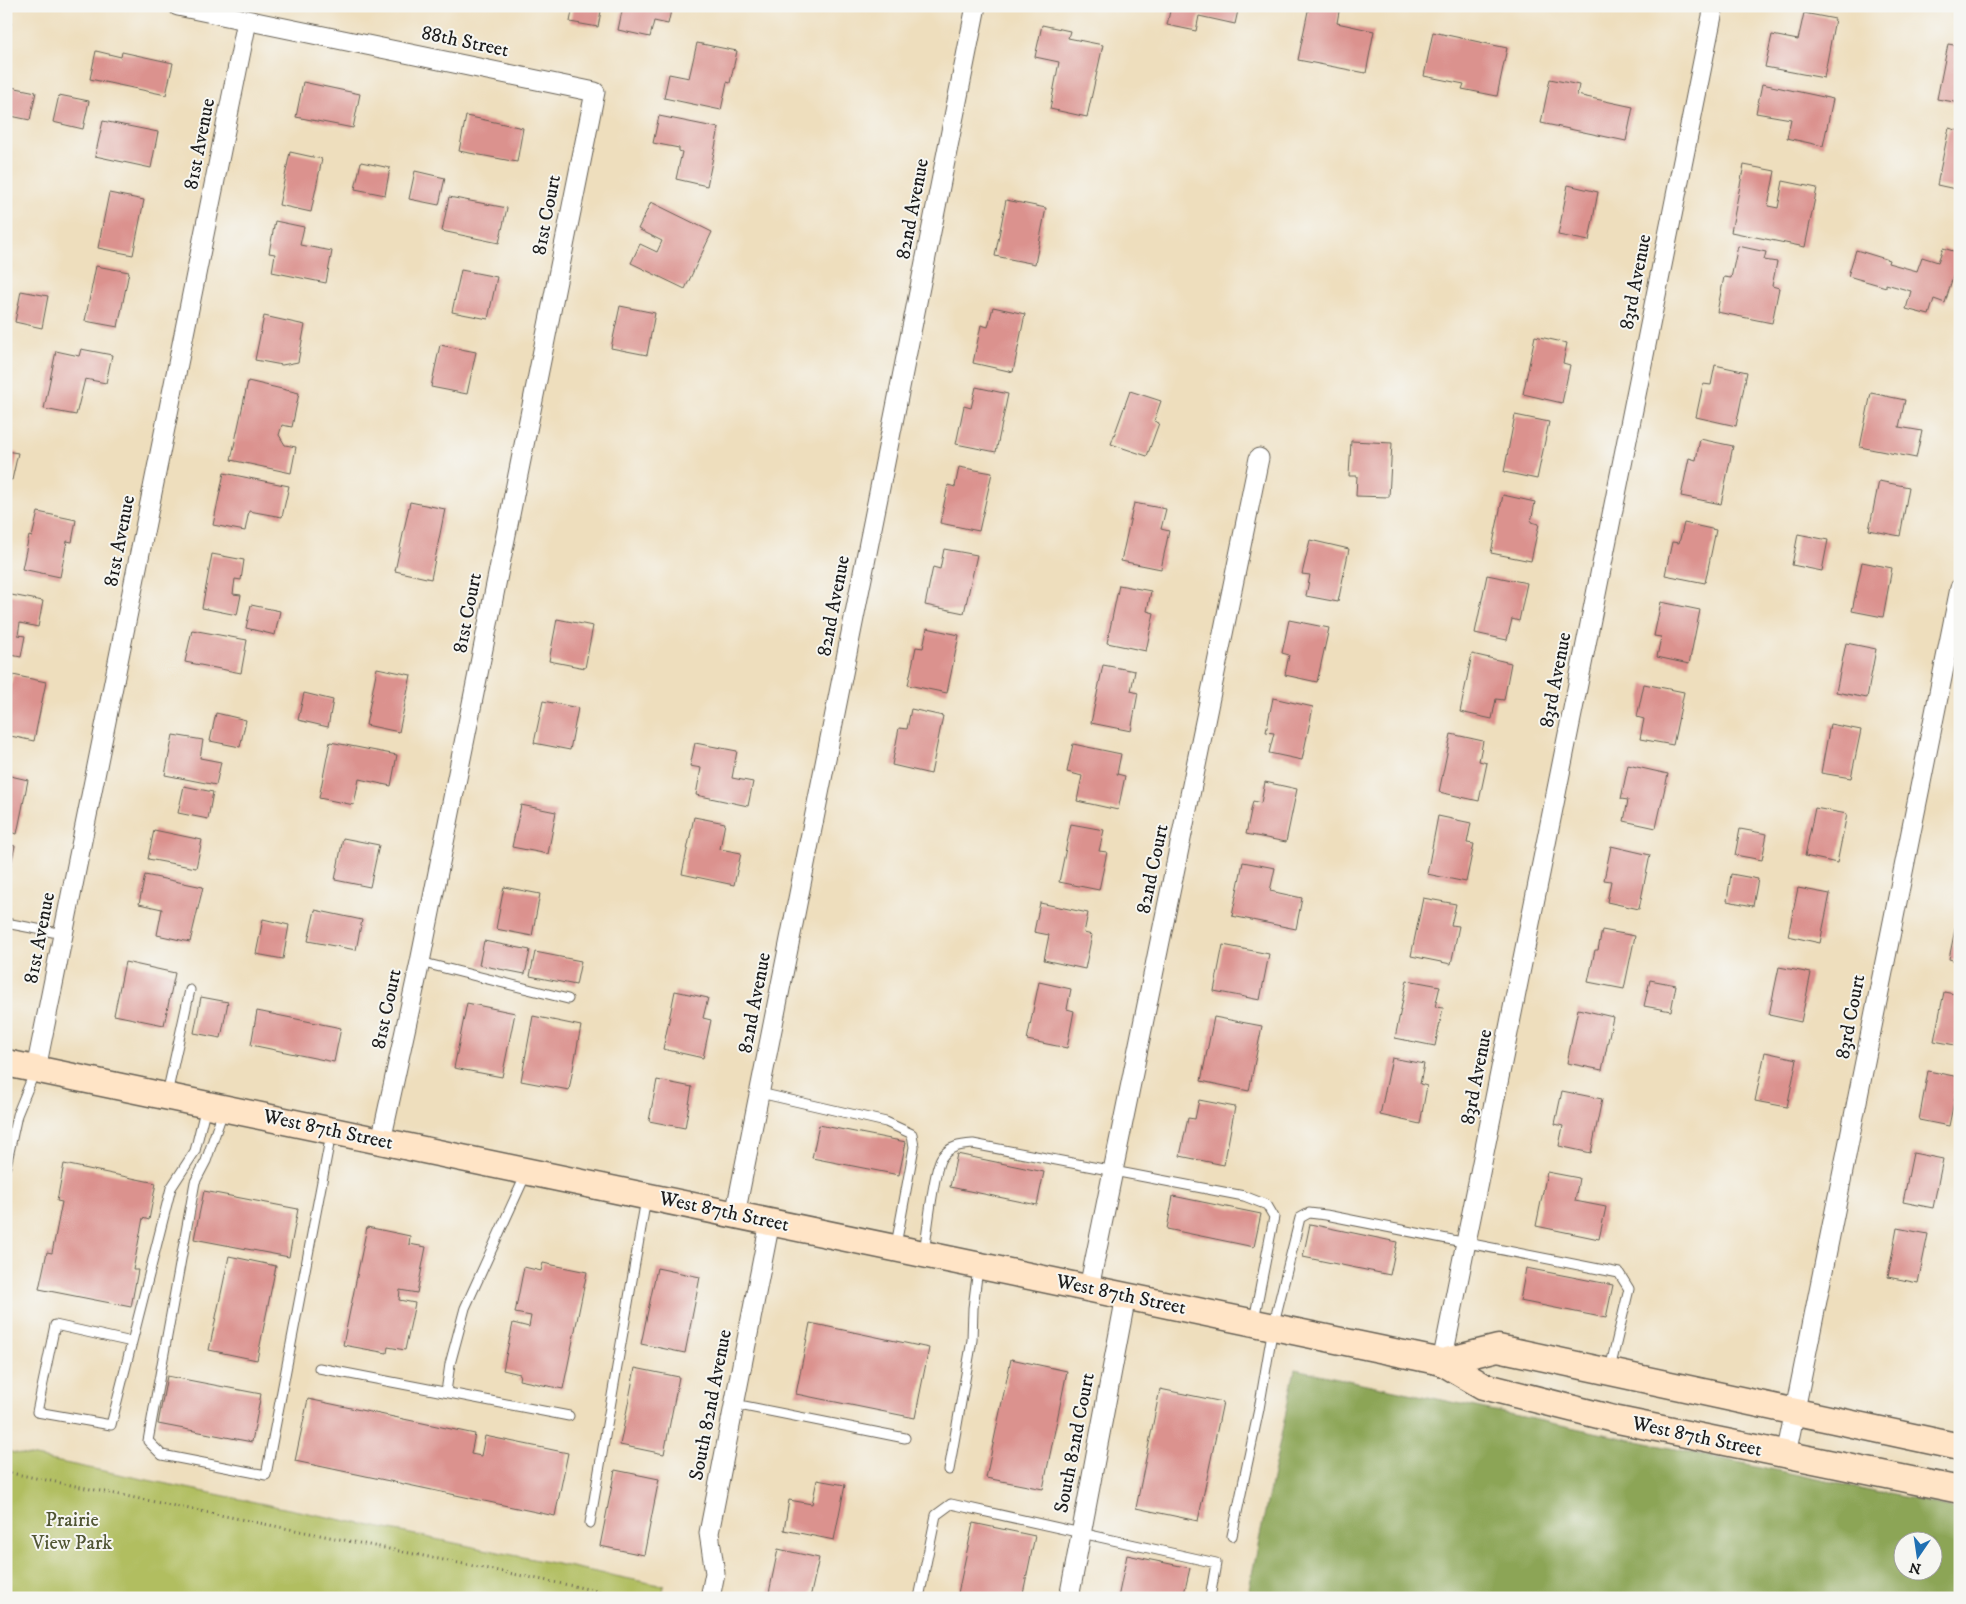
<svg xmlns="http://www.w3.org/2000/svg" width="1966" height="1604" viewBox="0 0 1966 1604" font-family="'IM FELL DW Pica',serif">
<style>
.green{fill:#b1be60;stroke:#666d3e}
.forest{fill:#8ca556;stroke:#546039;fill-rule:evenodd}
.building{fill:#db928e}
.lines{fill:none;stroke-linecap:round;stroke-linejoin:round}
.service-casing{stroke:#666054;stroke-width:11}
.minor-casing{stroke:#666054;stroke-width:21}
.secondary-casing{stroke:#666054;stroke-width:29}
.path{stroke:#666054;stroke-width:3;stroke-dasharray:1 4;stroke-linecap:butt}
.service{stroke:#fff;stroke-width:9}
.minor{stroke:#fff;stroke-width:19}
.secondary{stroke:#ffe4c6;stroke-width:26}
.labels{text-anchor:middle;dominant-baseline:central;stroke-width:4;stroke-linejoin:round;paint-order:stroke}
.street-label{font-size:20px;fill:#1c1c1c;stroke:#f6f6f2}
.park-label{font-size:20px;fill:#505534;stroke:#f6f6f2}
</style>
<rect width="100%" height="100%" fill="#f6f6f2"/>
<filter id="ink" filterUnits="userSpaceOnUse"><feTurbulence type="fractalNoise" baseFrequency=".02" numOctaves="2"/><feDisplacementMap in="SourceGraphic" scale="10" xChannelSelector="R" yChannelSelector="G"/><feConvolveMatrix kernelMatrix="1 2 1 2 8 2 1 2 1" color-interpolation-filters="sRGB"/></filter>
<filter id="wash" filterUnits="userSpaceOnUse"><feTurbulence type="fractalNoise" baseFrequency=".0096" numOctaves="4" result="noise"/><feDisplacementMap in="SourceGraphic" scale="20" xChannelSelector="R" yChannelSelector="G"/><feGaussianBlur stdDeviation="1.12" result="paint"/><feColorMatrix in="noise" values="0 0 0 0 0 0 0 0 0 0 0 0 0 0 0 0 0 1.4 0 .05"/><feComposite in="paint" operator="in"/></filter>
<g filter="url(#wash)">
<rect width="100%" height="100%" fill="#eedebd"/>
<path class="green" d="M 6,1451 L 664,1586 L 662,1598 L 6,1598 Z"/>
<path class="forest" d="M 1295,1369 L 1960,1509 L 1960,1598 L 1247,1598 ZM 1904,1542 L 1934,1542 L 1934,1572 L 1904,1572 Z"/>
<g id="blocks">
<path class="building" d="M 573,6 L 602,6 L 598,27 L 570,22 Z
M 623,6 L 672,6 L 668,24 L 654,21 L 650,37 L 618,30 Z
M 1171,6 L 1239,6 L 1235,24 L 1199,16 L 1196,31 L 1167,25 Z
M 1309,6 L 1340,6 L 1337,23 L 1374,31 L 1366,73 L 1298,60 Z
M 1804,13 L 1835,19 L 1824,78 L 1765,67 L 1772,35 L 1798,40 Z
M 6,22 L 11,23 L 7,43 L 6,42 Z
M 1042,25 L 1070,31 L 1068,38 L 1103,45 L 1087,117 L 1050,109 L 1059,62 L 1035,57 Z
M 1433,32 L 1507,48 L 1497,96 L 1462,89 L 1464,84 L 1424,76 Z
M 697,43 L 737,51 L 730,83 L 727,82 L 721,110 L 664,98 L 669,74 L 689,78 Z
M 1948,44 L 1960,46 L 1960,103 L 1937,99 Z
M 96,51 L 121,57 L 122,52 L 173,63 L 166,95 L 90,79 Z
M 1550,79 L 1579,85 L 1577,95 L 1633,107 L 1626,141 L 1541,123 Z
M 303,82 L 360,94 L 353,128 L 296,117 Z
M 1762,84 L 1833,99 L 1823,146 L 1787,138 L 1791,119 L 1756,113 Z
M 6,86 L 36,92 L 30,120 L 6,115 Z
M 59,95 L 89,101 L 83,129 L 53,122 Z
M 466,116 L 523,128 L 517,162 L 459,151 Z
M 659,116 L 719,128 L 707,186 L 676,179 L 682,152 L 679,151 L 679,148 L 653,143 Z
M 103,121 L 158,132 L 151,168 L 95,156 Z
M 1949,128 L 1960,131 L 1960,190 L 1937,185 Z
M 290,152 L 322,159 L 311,212 L 279,205 Z
M 361,162 L 390,168 L 385,195 L 355,189 Z
M 1744,165 L 1775,171 L 1768,206 L 1778,208 L 1783,181 L 1817,188 L 1805,247 L 1731,232 Z
M 415,171 L 445,178 L 439,205 L 409,199 Z
M 1568,185 L 1598,192 L 1589,241 L 1558,235 Z
M 109,193 L 144,200 L 133,255 L 98,248 Z
M 449,197 L 507,208 L 499,243 L 442,231 Z
M 1006,200 L 1046,208 L 1035,264 L 995,256 Z
M 651,202 L 712,232 L 685,289 L 631,263 L 640,244 L 657,252 L 662,241 L 638,229 Z
M 275,221 L 304,227 L 300,245 L 332,251 L 326,283 L 272,272 L 275,254 L 269,253 Z
M 1738,246 L 1766,252 L 1764,260 L 1777,262 L 1772,286 L 1779,288 L 1772,323 L 1717,312 L 1724,277 L 1731,278 Z
M 1943,248 L 1960,253 L 1945,303 L 1934,299 L 1929,315 L 1906,309 L 1911,291 L 1886,284 L 1886,287 L 1848,276 L 1856,250 L 1889,260 L 1888,263 L 1917,271 L 1922,257 L 1938,262 Z
M 96,266 L 129,272 L 118,327 L 85,321 Z
M 461,270 L 497,277 L 488,319 L 452,312 Z
M 21,291 L 48,296 L 42,328 L 15,322 Z
M 620,306 L 655,313 L 647,355 L 611,348 Z
M 993,307 L 1025,314 L 1013,372 L 973,363 L 981,325 L 988,327 Z
M 264,316 L 305,325 L 298,362 L 282,365 L 255,360 Z
M 1535,336 L 1567,343 L 1563,363 L 1570,365 L 1562,403 L 1523,394 Z
M 440,345 L 476,352 L 467,394 L 431,387 Z
M 81,349 L 112,355 L 106,383 L 85,379 L 76,415 L 44,409 L 56,351 L 79,356 Z
M 1715,365 L 1747,372 L 1736,426 L 1696,417 L 1703,384 L 1711,385 Z
M 248,381 L 299,393 L 292,427 L 282,425 L 279,435 L 285,445 L 296,447 L 291,473 L 231,460 Z
M 976,387 L 1008,394 L 996,452 L 956,444 L 964,406 L 971,408 Z
M 1130,391 L 1161,401 L 1154,421 L 1159,423 L 1147,456 L 1111,444 Z
M 1871,393 L 1905,400 L 1899,427 L 1922,431 L 1916,458 L 1860,447 Z
M 1515,415 L 1549,422 L 1537,479 L 1504,472 Z
M 1700,439 L 1733,446 L 1721,504 L 1681,496 L 1689,458 L 1696,460 Z
M 1351,441 L 1392,443 L 1389,497 L 1356,496 L 1357,476 L 1349,476 Z
M 6,451 L 18,453 L 12,480 L 6,479 Z
M 959,467 L 992,473 L 979,531 L 940,523 L 948,485 L 955,487 Z
M 224,473 L 289,486 L 282,517 L 249,511 L 245,531 L 213,525 Z
M 1879,481 L 1909,487 L 1900,536 L 1869,530 Z
M 1503,495 L 1535,502 L 1531,522 L 1539,524 L 1531,561 L 1491,553 Z
M 410,502 L 445,509 L 431,579 L 395,571 Z
M 1134,503 L 1166,509 L 1161,529 L 1169,531 L 1161,569 L 1121,561 Z
M 38,512 L 76,520 L 72,542 L 67,541 L 60,577 L 22,569 L 29,536 L 32,537 Z
M 1684,523 L 1716,530 L 1705,583 L 1665,575 L 1672,542 L 1679,543 Z
M 1798,534 L 1828,540 L 1822,571 L 1792,565 Z
M 1310,540 L 1349,549 L 1338,602 L 1306,596 L 1310,575 L 1302,574 Z
M 944,549 L 977,555 L 964,613 L 925,605 L 933,567 L 940,569 Z
M 212,554 L 244,560 L 241,580 L 235,579 L 233,594 L 241,595 L 237,615 L 202,608 Z
M 1862,562 L 1892,568 L 1883,617 L 1852,611 Z
M 1487,575 L 1527,583 L 1519,621 L 1512,619 L 1507,640 L 1475,633 Z
M 1119,585 L 1151,591 L 1147,611 L 1154,613 L 1146,651 L 1107,643 Z
M 6,594 L 43,601 L 38,627 L 20,623 L 18,635 L 25,636 L 21,657 L 6,654 Z
M 1661,602 L 1700,610 L 1689,664 L 1657,657 L 1661,637 L 1654,636 Z
M 251,605 L 280,611 L 275,635 L 246,628 Z
M 557,619 L 593,626 L 585,668 L 549,661 Z
M 1289,620 L 1329,628 L 1317,682 L 1285,675 L 1289,655 L 1282,653 Z
M 927,628 L 959,635 L 947,693 L 908,685 L 916,647 L 923,648 Z
M 192,630 L 247,640 L 241,673 L 185,662 Z
M 1846,643 L 1876,649 L 1867,698 L 1836,692 Z
M 1472,654 L 1511,663 L 1504,700 L 1496,699 L 1492,719 L 1460,712 Z
M 1103,665 L 1135,671 L 1131,691 L 1138,693 L 1131,731 L 1091,723 Z
M 377,668 L 411,675 L 399,732 L 366,725 Z
M 13,675 L 46,682 L 34,741 L 6,735 L 6,706 Z
M 1644,684 L 1684,692 L 1673,745 L 1640,739 L 1644,719 L 1637,717 Z
M 304,693 L 333,700 L 328,727 L 298,720 Z
M 1273,698 L 1313,707 L 1302,760 L 1269,753 L 1274,733 L 1266,732 Z
M 543,701 L 578,708 L 570,750 L 534,743 Z
M 911,709 L 943,716 L 931,774 L 892,765 L 899,728 L 907,729 Z
M 216,713 L 246,720 L 240,747 L 210,741 Z
M 1830,724 L 1861,730 L 1851,778 L 1821,773 Z
M 1451,734 L 1483,741 L 1479,761 L 1487,763 L 1479,801 L 1439,792 Z
M 173,735 L 203,740 L 200,758 L 221,762 L 216,785 L 165,775 Z
M 330,742 L 397,755 L 391,786 L 359,779 L 354,805 L 319,798 Z
M 695,743 L 737,751 L 732,778 L 753,782 L 748,806 L 696,795 L 701,768 L 690,766 Z
M 1073,744 L 1121,754 L 1117,774 L 1125,776 L 1118,810 L 1077,801 L 1082,776 L 1067,772 Z
M 1628,765 L 1668,774 L 1656,828 L 1624,821 L 1628,800 L 1621,799 Z
M 6,775 L 28,780 L 17,834 L 6,831 Z
M 1265,782 L 1297,789 L 1286,842 L 1246,834 L 1253,801 L 1261,803 Z
M 184,786 L 213,792 L 208,819 L 178,813 Z
M 521,805 L 556,812 L 548,854 L 512,847 Z
M 1815,808 L 1847,814 L 1837,863 L 1805,856 Z
M 1438,816 L 1471,823 L 1467,843 L 1474,844 L 1466,882 L 1427,874 Z
M 694,817 L 725,823 L 720,849 L 741,853 L 734,885 L 682,874 Z
M 1071,824 L 1104,830 L 1099,851 L 1107,852 L 1099,890 L 1059,882 Z
M 1740,829 L 1767,834 L 1762,860 L 1735,855 Z
M 154,830 L 202,840 L 196,868 L 148,859 Z
M 343,838 L 379,845 L 370,887 L 335,880 Z
M 6,844 L 15,846 L 7,882 L 6,882 Z
M 1611,846 L 1650,855 L 1639,909 L 1607,902 L 1611,881 L 1604,880 Z
M 1243,862 L 1275,868 L 1270,891 L 1302,898 L 1296,929 L 1232,916 Z
M 1731,874 L 1758,879 L 1753,906 L 1727,901 Z
M 145,875 L 203,887 L 190,942 L 157,935 L 162,909 L 139,904 Z
M 504,887 L 540,894 L 532,936 L 496,929 Z
M 1798,888 L 1830,894 L 1820,943 L 1788,936 Z
M 1423,898 L 1456,904 L 1451,925 L 1459,926 L 1451,964 L 1411,956 Z
M 1040,903 L 1088,913 L 1084,933 L 1092,935 L 1085,969 L 1044,960 L 1049,935 L 1034,932 Z
M 1959,909 L 1960,909 L 1960,962 L 1949,959 Z
M 315,910 L 362,920 L 356,950 L 308,941 Z
M 263,919 L 289,925 L 283,959 L 256,954 Z
M 1602,930 L 1635,936 L 1624,989 L 1588,982 L 1595,950 L 1598,950 Z
M 484,941 L 530,950 L 525,974 L 479,965 Z
M 1223,945 L 1269,954 L 1260,1000 L 1214,991 Z
M 535,952 L 581,961 L 576,985 L 530,976 Z
M 125,962 L 175,973 L 164,1025 L 114,1015 Z
M 1779,967 L 1811,973 L 1801,1022 L 1769,1015 Z
M 1407,980 L 1440,986 L 1435,1007 L 1443,1008 L 1435,1046 L 1395,1038 Z
M 1650,980 L 1676,985 L 1671,1011 L 1644,1006 Z
M 1039,982 L 1071,989 L 1067,1009 L 1074,1011 L 1067,1048 L 1027,1040 Z
M 675,991 L 708,998 L 703,1018 L 711,1020 L 703,1058 L 663,1049 Z
M 1944,992 L 1960,995 L 1960,1046 L 1934,1041 Z
M 201,997 L 228,1002 L 221,1038 L 194,1033 Z
M 467,1003 L 515,1013 L 502,1077 L 454,1068 Z
M 1578,1009 L 1613,1017 L 1602,1070 L 1567,1063 Z
M 257,1011 L 341,1028 L 334,1062 L 251,1045 Z
M 533,1016 L 581,1026 L 569,1090 L 521,1081 Z
M 1214,1017 L 1262,1026 L 1249,1091 L 1201,1081 Z
M 1765,1052 L 1797,1059 L 1787,1107 L 1755,1101 Z
M 1392,1058 L 1424,1064 L 1420,1084 L 1427,1086 L 1420,1124 L 1380,1115 Z
M 1928,1071 L 1959,1077 L 1949,1126 L 1919,1120 Z
M 657,1080 L 692,1087 L 685,1128 L 649,1121 Z
M 1562,1091 L 1602,1099 L 1591,1153 L 1559,1146 L 1563,1126 L 1555,1124 Z
M 1199,1100 L 1235,1107 L 1224,1165 L 1180,1156 L 1188,1118 L 1195,1119 Z
M 819,1125 L 906,1142 L 899,1175 L 812,1158 Z
M 1913,1153 L 1943,1159 L 1933,1208 L 1903,1202 Z
M 957,1154 L 1044,1172 L 1037,1205 L 950,1187 Z
M 64,1164 L 156,1183 L 149,1220 L 143,1218 L 133,1270 L 138,1270 L 131,1307 L 39,1289 L 47,1252 L 52,1253 L 62,1202 L 57,1201 Z
M 1547,1172 L 1579,1178 L 1575,1201 L 1606,1207 L 1599,1239 L 1536,1226 Z
M 204,1191 L 298,1209 L 289,1257 L 194,1239 Z
M 1173,1196 L 1261,1214 L 1254,1247 L 1167,1229 Z
M 1310,1224 L 1397,1242 L 1390,1275 L 1303,1257 Z
M 367,1227 L 410,1236 L 409,1244 L 426,1247 L 417,1293 L 400,1290 L 399,1300 L 415,1303 L 405,1350 L 388,1347 L 387,1353 L 343,1345 Z
M 1897,1228 L 1928,1234 L 1918,1283 L 1888,1277 Z
M 229,1256 L 276,1266 L 257,1360 L 209,1350 Z
M 543,1263 L 587,1272 L 563,1389 L 519,1380 L 520,1374 L 503,1370 L 513,1323 L 529,1327 L 531,1316 L 515,1313 L 524,1267 L 541,1271 Z
M 657,1268 L 700,1277 L 685,1353 L 641,1344 Z
M 1526,1268 L 1613,1285 L 1606,1318 L 1520,1301 Z
M 810,1323 L 929,1348 L 915,1418 L 796,1394 Z
M 1011,1359 L 1067,1371 L 1043,1489 L 986,1478 Z
M 635,1368 L 679,1377 L 664,1454 L 620,1445 Z
M 167,1376 L 261,1394 L 252,1442 L 158,1424 Z
M 1160,1389 L 1223,1402 L 1198,1521 L 1136,1508 Z
M 308,1399 L 475,1434 L 471,1454 L 481,1456 L 485,1436 L 568,1453 L 555,1516 L 295,1461 Z
M 615,1470 L 659,1479 L 644,1555 L 600,1546 Z
M 817,1480 L 845,1485 L 834,1540 L 784,1530 L 789,1500 L 812,1504 Z
M 973,1523 L 1035,1536 L 1022,1598 L 957,1598 Z
M 778,1549 L 819,1558 L 810,1598 L 768,1598 Z
M 1127,1555 L 1190,1568 L 1183,1598 L 1118,1598 Z"/>
</g>
</g>
<g filter="url(#ink)">
<use href="#blocks" fill-opacity="0" stroke="#666054" stroke-width="1"/>
<g class="lines">
<defs>
<path id="service" d="M 6,923 L 63,934
M 420,962 L 568,999
M 760,1093 L 886,1122 L 912,1134 L 914,1147 L 896,1245
M 167,1094 L 190,990
M 223,1111 L 206,1161 L 195,1182 L 148,1441 L 162,1455 L 266,1475 L 331,1134
M 6,1166 L 17,1115 L 35,1071
M 924,1252 C 927,1236 934,1166 942,1157 C 950,1146 960,1145 973,1144 L 1244,1196 L 1267,1205 L 1274,1217 L 1254,1320
M 132,1342 L 55,1325 L 37,1412 L 111,1425 L 171,1188 L 195,1151 L 206,1106
M 319,1368 L 569,1416
M 446,1392 L 450,1364 L 465,1308 L 526,1174
M 734,1404 L 905,1438
M 949,1470 L 972,1340 L 973,1308 L 978,1268
M 590,1523 L 646,1199
M 1232,1536 L 1259,1409 L 1273,1327 L 1300,1218 L 1309,1213 L 1326,1215 L 1619,1273 L 1629,1289 L 1610,1369
M 919,1598 L 936,1515 L 951,1504 L 1216,1563 L 1210,1598"/>
<path id="minor" d="M 178,6 L 595,92 L 420,962 L 381,1141
M 36,1069 L 247,21
M 735,1215 L 976,6
M 1089,1288 L 1259,458
M 1442,1362 L 1714,6
M 1786,1455 L 1960,588
M 710,1598 L 715,1573 L 709,1533 L 770,1222
M 1069,1598 L 1126,1296"/>
<path id="secondary" d="M 6,1063 L 1442,1362 L 1483,1386 L 1618,1420 L 1960,1490
M 1442,1362 L 1498,1348 L 1960,1447"/>
</defs>
<use href="#service" class="service-casing"/>
<use href="#minor" class="minor-casing"/>
<use href="#secondary" class="secondary-casing"/>
<path class="path" d="M 6,1472 L 593,1590 L 615,1598
M 614,1597 L 627,1598"/>
<use href="#service" class="service"/>
<use href="#minor" class="minor"/>
<use href="#secondary" class="secondary"/>
</g>
</g>
<g class="labels">
<g class="street-label">
<text transform="translate(465 42) rotate(12)">88th Street</text>
<text transform="translate(200 144) rotate(-79)">81st Avenue</text>
<text transform="translate(913 209) rotate(-79)">82nd Avenue</text>
<text transform="translate(547 215) rotate(-79)">81st Court</text>
<text transform="translate(1636 282) rotate(-79)">83rd Avenue</text>
<text transform="translate(120 541) rotate(-79)">81st Avenue</text>
<text transform="translate(834 606) rotate(-79)">82nd Avenue</text>
<text transform="translate(468 613) rotate(-79)">81st Court</text>
<text transform="translate(1556 680) rotate(-79)">83rd Avenue</text>
<text transform="translate(1153 869) rotate(-78)">82nd Court</text>
<text transform="translate(40 938) rotate(-79)">81st Avenue</text>
<text transform="translate(755 1003) rotate(-79)">82nd Avenue</text>
<text transform="translate(387 1009) rotate(-78)">81st Court</text>
<text transform="translate(1851 1017) rotate(-79)">83rd Court</text>
<text transform="translate(1477 1077) rotate(-79)">83rd Avenue</text>
<text transform="translate(328 1130) rotate(12)">West 87th Street</text>
<text transform="translate(724 1212) rotate(12)">West 87th Street</text>
<text transform="translate(1121 1295) rotate(12)">West 87th Street</text>
<text transform="translate(711 1405) rotate(-79)">South 82nd Avenue</text>
<text transform="translate(1697 1437) rotate(12)">West 87th Street</text>
<text transform="translate(1075 1443) rotate(-79)">South 82nd Court</text>
</g>
<g class="park-label">
<text x="72" y="1520">Prairie<tspan x="72" dy="23">View Park</tspan></text>
</g>
</g>
<rect width="1966" height="1604" fill="none" stroke="#f6f6f2" stroke-width="25"/>
<g transform="translate(1918 1556) rotate(193)"><circle r="24" fill="#f6f6f2" stroke="#9f9f9c"/>
<path d="M0-4L9 19L0 12L-9 19Z" fill="#1f6fb2"/>
<text y="-8" font-size="14" font-weight="bold" text-anchor="middle" fill="#1c1c1c">N</text>
</g>
</svg>
